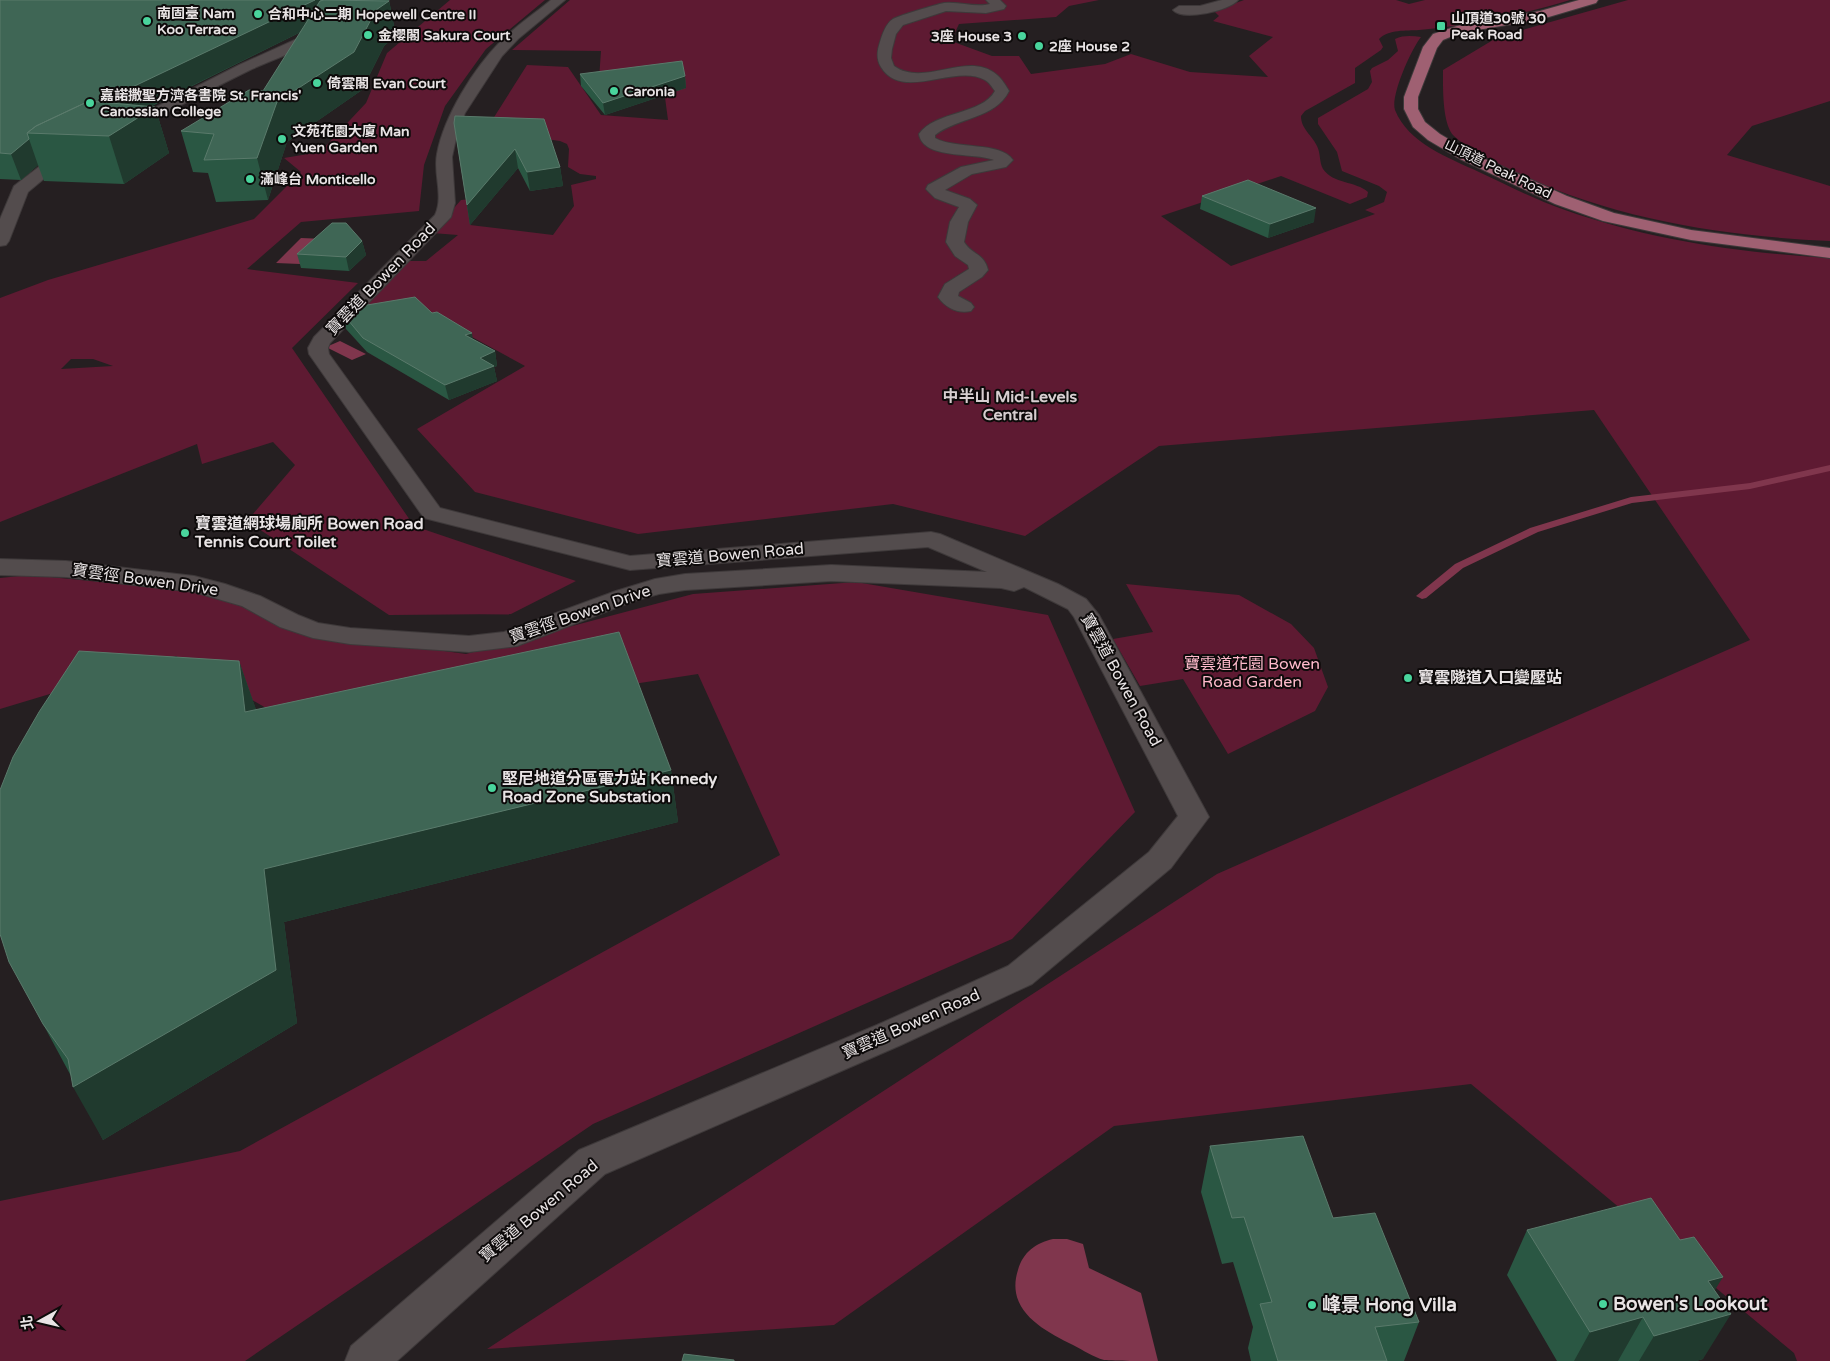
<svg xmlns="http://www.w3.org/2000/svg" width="1830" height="1361" viewBox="0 0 1830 1361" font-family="'Varela Round','Noto Sans TC',sans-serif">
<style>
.green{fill:#5e1a32;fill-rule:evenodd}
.water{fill:#80364d}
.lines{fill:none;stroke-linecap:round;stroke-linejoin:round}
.stream{fill:#80364d;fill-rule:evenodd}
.minor-casing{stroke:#3e393a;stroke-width:2}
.major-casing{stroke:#3e393a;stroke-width:2}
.minor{fill:#534c4d;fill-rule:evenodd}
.major{fill:#9f6072;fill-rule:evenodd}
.wall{fill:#2a5743}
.shaded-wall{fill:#203a2e}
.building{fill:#3f6655;stroke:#5a7a6b}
.poi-dot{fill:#49d49c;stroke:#0d0a0a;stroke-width:2}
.labels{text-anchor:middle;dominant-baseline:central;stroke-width:4;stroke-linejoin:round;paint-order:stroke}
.far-poi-label{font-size:14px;font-weight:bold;fill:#e9e4e5;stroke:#0d0a0a;text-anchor:start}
.far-street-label{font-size:14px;fill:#e9e4e5;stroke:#0d0a0a}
.street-label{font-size:16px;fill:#e9e4e5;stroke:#0d0a0a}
.far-quarter-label{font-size:16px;font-weight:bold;fill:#d7ced0;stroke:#0d0a0a}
.poi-label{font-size:16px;font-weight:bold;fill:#e9e4e5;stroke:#0d0a0a;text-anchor:start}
.park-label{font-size:16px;fill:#febacb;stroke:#0d0a0a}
.near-poi-label{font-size:19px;font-weight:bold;fill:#e9e4e5;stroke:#0d0a0a;text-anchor:start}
</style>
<rect width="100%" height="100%" fill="#251f21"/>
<path class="green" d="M 450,0 L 545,0 L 486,49 L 445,106 L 424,165 L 419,211 L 301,222 L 247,269 L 358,283 L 292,348 L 414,526 L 576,581 L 511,614 L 389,615 L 247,521 L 295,465 L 273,442 L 202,464 L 197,444 L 0,522 L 0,298 L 48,280 L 254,219 L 301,172 L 284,158 L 320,152 L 366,103 L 387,53 ZM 71,359 L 93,359 L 113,366 L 61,369 Z
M 570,0 L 1099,0 L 1069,6 L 1056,17 L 959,24 L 951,41 L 992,56 L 1019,56 L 1031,74 L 1105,64 L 1131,54 L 1190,72 L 1268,77 L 1249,56 L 1273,37 L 1213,21 L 1219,16 L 1214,11 L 1244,0 L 1396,0 L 1409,4 L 1425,0 L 1570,0 C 1525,14 1466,26 1419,30 C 1406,31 1389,29 1379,39 L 1383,47 L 1381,50 L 1355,68 L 1355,83 L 1305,111 L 1301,116 C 1301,129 1312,135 1317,146 C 1321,154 1319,162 1323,169 C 1333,184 1356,181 1368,192 L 1367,197 L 1350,204 L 1281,176 L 1161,216 L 1231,266 L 1375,214 L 1365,210 L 1384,202 L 1387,192 L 1379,186 L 1342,171 L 1337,152 L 1318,124 L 1318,118 L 1368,89 L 1372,82 L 1370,71 L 1372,68 L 1388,60 L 1398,51 L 1395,39 C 1404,35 1412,36 1421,37 C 1412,48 1390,96 1395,110 C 1408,143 1449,158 1479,172 C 1507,185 1536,200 1565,210 C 1649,240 1742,253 1830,258 L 1830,1361 L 1797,1361 L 1794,1353 L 1471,1084 L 1114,1126 L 834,1325 L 487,1349 L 1217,874 L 1750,640 L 1594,410 L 1159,446 L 1025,536 L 893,504 L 638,534 L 475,492 L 417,429 L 525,366 L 417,307 L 359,312 L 408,261 L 426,261 L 458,235 L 432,233 L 461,200 L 482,198 L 470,225 L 553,235 L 574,206 L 571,185 L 596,179 L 596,176 L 580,174 L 568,167 L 569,149 L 567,144 L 560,141 L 539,138 L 491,122 L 527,65 L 568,67 L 601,115 L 668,120 L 662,75 L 599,79 L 601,51 L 512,50 Z
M 1628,0 L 1830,0 L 1830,101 L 1752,126 L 1727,155 L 1830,186 L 1830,241 C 1717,236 1600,217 1499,164 C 1485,156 1466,148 1454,136 C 1442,125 1443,86 1443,70 L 1498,37 Z
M 30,575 L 210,593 L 349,638 L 466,654 L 693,594 L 856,582 L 1048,615 L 1135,812 L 1012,939 L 593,1124 L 245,1361 L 0,1361 L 0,1201 L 240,1151 L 780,855 L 698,674 L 311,734 L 176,656 L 0,709 L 0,578 Z
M 1126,584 L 1239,595 L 1291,624 L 1314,648 L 1328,687 L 1315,711 L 1228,754 L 1183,679 L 1140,686 L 1113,639 L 1153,632 Z"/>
<path class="water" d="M 301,238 L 325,239 L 300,264 L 276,263 Z
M 340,341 L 366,354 L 352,360 L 326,347 Z
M 1053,1239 L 1067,1239 L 1083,1244 L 1089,1268 L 1141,1293 L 1158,1361 C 1144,1361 1115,1361 1104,1360 C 1093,1357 1083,1350 1073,1345 C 1043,1330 1005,1310 1018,1270 C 1023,1252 1036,1243 1053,1239 Z"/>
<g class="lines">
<path class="stream" d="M 1830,465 L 1830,471 L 1750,489 L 1632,503 L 1538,532 L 1463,568 L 1426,598 L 1422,599 L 1416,596 L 1455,564 L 1530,528 L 1631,497 L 1750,483 Z"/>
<defs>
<path id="minor" d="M 376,0 L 389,0 C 373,22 279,57 250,70 C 209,90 168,112 127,133 L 117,133 L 114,130 L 117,127 L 239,65 L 350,15 Z
M 551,0 L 565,0 L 518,39 L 502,56 L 465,113 L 457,134 L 452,157 L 455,203 L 451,217 L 330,343 L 328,348 L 329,354 L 440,508 L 630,556 L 931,532 L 940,534 L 1058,584 L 1086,599 L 1099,615 L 1209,817 L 1171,868 L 1032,984 L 901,1045 L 605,1174 L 397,1361 L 345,1361 L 351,1346 L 579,1150 L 877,1025 L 1008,966 L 1149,852 L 1178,816 L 1074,617 L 1068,609 L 1024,587 L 1014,591 L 1001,588 L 831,581 L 685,590 L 659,594 L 634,601 L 517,646 L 469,652 L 350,644 L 313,638 L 280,627 L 242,606 L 194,592 L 66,577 L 0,575 L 0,559 L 66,561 L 194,576 L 225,584 L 260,596 L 298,615 L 318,623 L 350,628 L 469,636 L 504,632 L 616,591 L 655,579 L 685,574 L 831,565 L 987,572 L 928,547 L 630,570 L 424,518 L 309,354 L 308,348 L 314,337 L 435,215 C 444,196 433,174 437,154 C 444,116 474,68 501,41 C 516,26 534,14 551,0 Z
M 986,0 L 1000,0 L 1006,6 L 1004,9 L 986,13 L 946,11 L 903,25 L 896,34 L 892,49 L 891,58 L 894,66 C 924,88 968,50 997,75 C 1002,79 1006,86 1009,91 C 995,119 958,117 935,135 L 935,138 C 956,150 1000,141 1013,160 L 1006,167 L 972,174 L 945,190 L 970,199 L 977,205 L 968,222 L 964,242 C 972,255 984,253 988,270 L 982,277 L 959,292 L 958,296 L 971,303 L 974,307 L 971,311 C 958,314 946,308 938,297 L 945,284 L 969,269 L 968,265 L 955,256 L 946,242 L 950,222 L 959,207 L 935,198 L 926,189 L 928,185 L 961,167 L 994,160 C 975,152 923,160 919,134 C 935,111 982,115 995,91 C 992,87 989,82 985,80 C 956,63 902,102 881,67 C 876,59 877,51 880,42 C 882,35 886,23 893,19 C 901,15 935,5 944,3 C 959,1 975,8 990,4 Z
M 1222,0 L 1238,0 C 1229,11 1183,21 1173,10 L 1179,6 L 1200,6 Z
M 72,149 L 78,151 L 80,154 L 78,157 L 52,172 L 28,192 L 9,241 L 6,245 L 0,246 L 0,219 L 14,186 L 40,166 Z"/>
<path id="major" d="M 1579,0 L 1598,0 L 1596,3 L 1542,19 L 1460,33 L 1443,40 L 1437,48 L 1418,97 L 1418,109 L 1425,122 L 1440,134 L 1472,153 L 1567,196 L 1614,213 L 1691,230 L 1830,248 L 1830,258 L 1691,240 L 1603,221 L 1555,204 L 1460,159 L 1428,140 L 1413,127 L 1404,109 L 1404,97 L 1423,47 L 1433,34 L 1457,26 L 1540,11 Z"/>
</defs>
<use href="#minor" class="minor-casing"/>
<use href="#major" class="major-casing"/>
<use href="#minor" class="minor"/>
<use href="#major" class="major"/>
</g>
<path class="wall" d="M 0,0 L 389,0 L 396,36 L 384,46 L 362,90 L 287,142 L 268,200 L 216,202 L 208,173 L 193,172 L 181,131 L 263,91 L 301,32 L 150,107 L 155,107 L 169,153 L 124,184 L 44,181 L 38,165 L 21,180 L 0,179 Z
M 580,74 L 685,76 L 686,88 L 605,115 L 581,86 Z
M 454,123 L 560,167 L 563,186 L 530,191 L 518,168 L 470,225 Z
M 1202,196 L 1314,222 L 1268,238 L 1200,209 Z
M 362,241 L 366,255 L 349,271 L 301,268 L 297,254 Z
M 432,313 L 473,340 L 495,351 L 497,366 L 494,367 L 497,381 L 449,400 L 367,352 L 346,329 L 343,314 Z
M 239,661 L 256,710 L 671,770 L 678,822 L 284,922 L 297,1023 L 103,1140 L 71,1076 L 43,1024 Z
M 1210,1146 L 1333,1218 L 1419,1322 L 1404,1361 L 1251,1361 L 1248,1348 L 1253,1327 L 1233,1262 L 1222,1264 L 1201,1192 Z
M 1527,1230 L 1714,1291 L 1703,1359 L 1696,1361 L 1557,1361 L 1507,1275 Z"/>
<path class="shaded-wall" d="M 315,0 L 320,0 L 325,20 L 92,135 L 65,119 Z
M 389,1 L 396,36 L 384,46 L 362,90 L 287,142 L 268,200 L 257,158 L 277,102 L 376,10 Z
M 685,76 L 686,88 L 605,115 L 603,103 Z
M 155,107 L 169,153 L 124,184 L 109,136 Z
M 29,139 L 38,165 L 21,180 L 11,154 Z
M 515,149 L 518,168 L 470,225 L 467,205 Z
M 560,167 L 563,186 L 530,191 L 527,172 Z
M 1316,208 L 1314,222 L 1268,238 L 1270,224 Z
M 362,241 L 366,255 L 349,271 L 346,257 Z
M 472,333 L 474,347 L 465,335 Z
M 495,351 L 497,366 L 494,367 L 497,381 L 449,400 L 445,385 L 480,358 Z
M 239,661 L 257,712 L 245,712 Z
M 671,770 L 678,822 L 284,922 L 297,1023 L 103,1140 L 73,1087 L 264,869 Z
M 1723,1277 L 1695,1322 L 1708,1281 Z
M 1731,1314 L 1703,1359 L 1696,1361 L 1639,1361 L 1654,1336 Z
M 1643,1317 L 1618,1361 L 1574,1361 L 1590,1332 Z"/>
<path class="building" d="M 0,0 L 315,0 L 101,102 L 89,101 L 36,126 L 27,133 L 29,139 L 11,154 L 0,153 Z
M 324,0 L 389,1 L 376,10 L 354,52 L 277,102 L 257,158 L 204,160 L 214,134 L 181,131 L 249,90 L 263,91 L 320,1 Z
M 682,61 L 685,76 L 603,103 L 580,74 Z
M 89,101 L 155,107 L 109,136 L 27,133 L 36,126 Z
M 455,116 L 544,119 L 560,167 L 527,172 L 515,149 L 467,205 L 454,123 Z
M 1248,180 L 1316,208 L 1270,224 L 1202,196 Z
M 332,223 L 346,223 L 362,241 L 346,257 L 297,254 Z
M 415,297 L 432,313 L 437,312 L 472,333 L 465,335 L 495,351 L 480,358 L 494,366 L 445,385 L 363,338 L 343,314 L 349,308 Z
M 619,632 L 671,770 L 264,869 L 276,970 L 73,1087 L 68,1059 L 43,1024 L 9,962 L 0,934 L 0,790 L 13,757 L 39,712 L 79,651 L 239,661 L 245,712 Z
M 1303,1136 L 1333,1218 L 1375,1213 L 1419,1322 L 1375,1327 L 1387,1361 L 1278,1361 L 1260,1304 L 1272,1302 L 1244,1217 L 1232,1218 L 1210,1146 Z
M 1651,1198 L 1680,1240 L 1694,1237 L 1723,1277 L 1708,1281 L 1731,1314 L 1654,1336 L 1643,1317 L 1590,1332 L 1527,1230 Z
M 684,1354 L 734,1360 L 734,1361 L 682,1361 Z"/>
<g class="poi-dot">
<circle cx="258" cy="14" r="5"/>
<circle cx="147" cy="21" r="5"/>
<rect x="1436" y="21" width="10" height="10" rx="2.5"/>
<circle cx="368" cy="35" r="5"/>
<circle cx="1022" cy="36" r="5"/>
<circle cx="1039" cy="46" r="5"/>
<circle cx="317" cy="83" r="5"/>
<circle cx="614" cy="91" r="5"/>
<circle cx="90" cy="103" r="5"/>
<circle cx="282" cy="139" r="5"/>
<circle cx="250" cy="179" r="5"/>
<circle cx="185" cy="533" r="5"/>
<circle cx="1408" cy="678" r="5"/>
<circle cx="492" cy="788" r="5"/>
<circle cx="1603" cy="1304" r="5"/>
<circle cx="1312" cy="1305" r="5"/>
</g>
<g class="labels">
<g class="far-poi-label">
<text x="157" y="13">南固臺 Nam<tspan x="157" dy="16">Koo Terrace</tspan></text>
<text x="268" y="14">合和中心二期 Hopewell Centre II</text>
<text x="1451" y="18">山頂道30號 30<tspan x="1451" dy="16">Peak Road</tspan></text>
<text x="378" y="35">金櫻閣 Sakura Court</text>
<text x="1012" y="36" text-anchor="end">3座 House 3</text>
<text x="1049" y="46">2座 House 2</text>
<text x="327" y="83">倚雲閣 Evan Court</text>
<text x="624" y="91">Caronia</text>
<text x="100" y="95">嘉諾撒聖方濟各書院 St. Francis'<tspan x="100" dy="16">Canossian College</tspan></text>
<text x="292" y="131">文苑花園大廈 Man<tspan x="292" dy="16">Yuen Garden</tspan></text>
<text x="260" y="179">滿峰台 Monticello</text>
</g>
<g class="far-street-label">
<text transform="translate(1498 169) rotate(26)">山頂道 Peak Road</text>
</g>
<g class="street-label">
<text transform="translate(381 279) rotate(-46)">寶雲道 Bowen Road</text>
<text transform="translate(730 555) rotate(-5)">寶雲道 Bowen Road</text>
<text transform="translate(145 580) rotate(8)">寶雲徑 Bowen Drive</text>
<text transform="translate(580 614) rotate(-19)">寶雲徑 Bowen Drive</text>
<text transform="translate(1121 680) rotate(61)">寶雲道 Bowen Road</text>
<text transform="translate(911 1024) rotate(-24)">寶雲道 Bowen Road</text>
<text transform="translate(539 1211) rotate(-40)">寶雲道 Bowen Road</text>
</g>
<g class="far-quarter-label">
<text x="1010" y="397">中半山 Mid-Levels<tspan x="1010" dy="18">Central</tspan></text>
</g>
<g class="poi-label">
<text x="195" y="524">寶雲道網球場廁所 Bowen Road<tspan x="195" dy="18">Tennis Court Toilet</tspan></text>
<text x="1418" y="678">寶雲隧道入口變壓站</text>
<text x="502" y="779">堅尼地道分區電力站 Kennedy<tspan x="502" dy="18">Road Zone Substation</tspan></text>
</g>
<g class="park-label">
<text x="1252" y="664">寶雲道花園 Bowen<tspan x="1252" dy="18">Road Garden</tspan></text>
</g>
<g class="near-poi-label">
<text x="1613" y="1304">Bowen's Lookout</text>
<text x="1322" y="1305">峰景 Hong Villa</text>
</g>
</g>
<g transform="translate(40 1321) rotate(262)" stroke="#0d0a0a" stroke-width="4" paint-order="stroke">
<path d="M0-4L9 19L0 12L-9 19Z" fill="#e9e4e5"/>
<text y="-8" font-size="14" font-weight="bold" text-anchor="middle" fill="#e9e4e5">北</text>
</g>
</svg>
